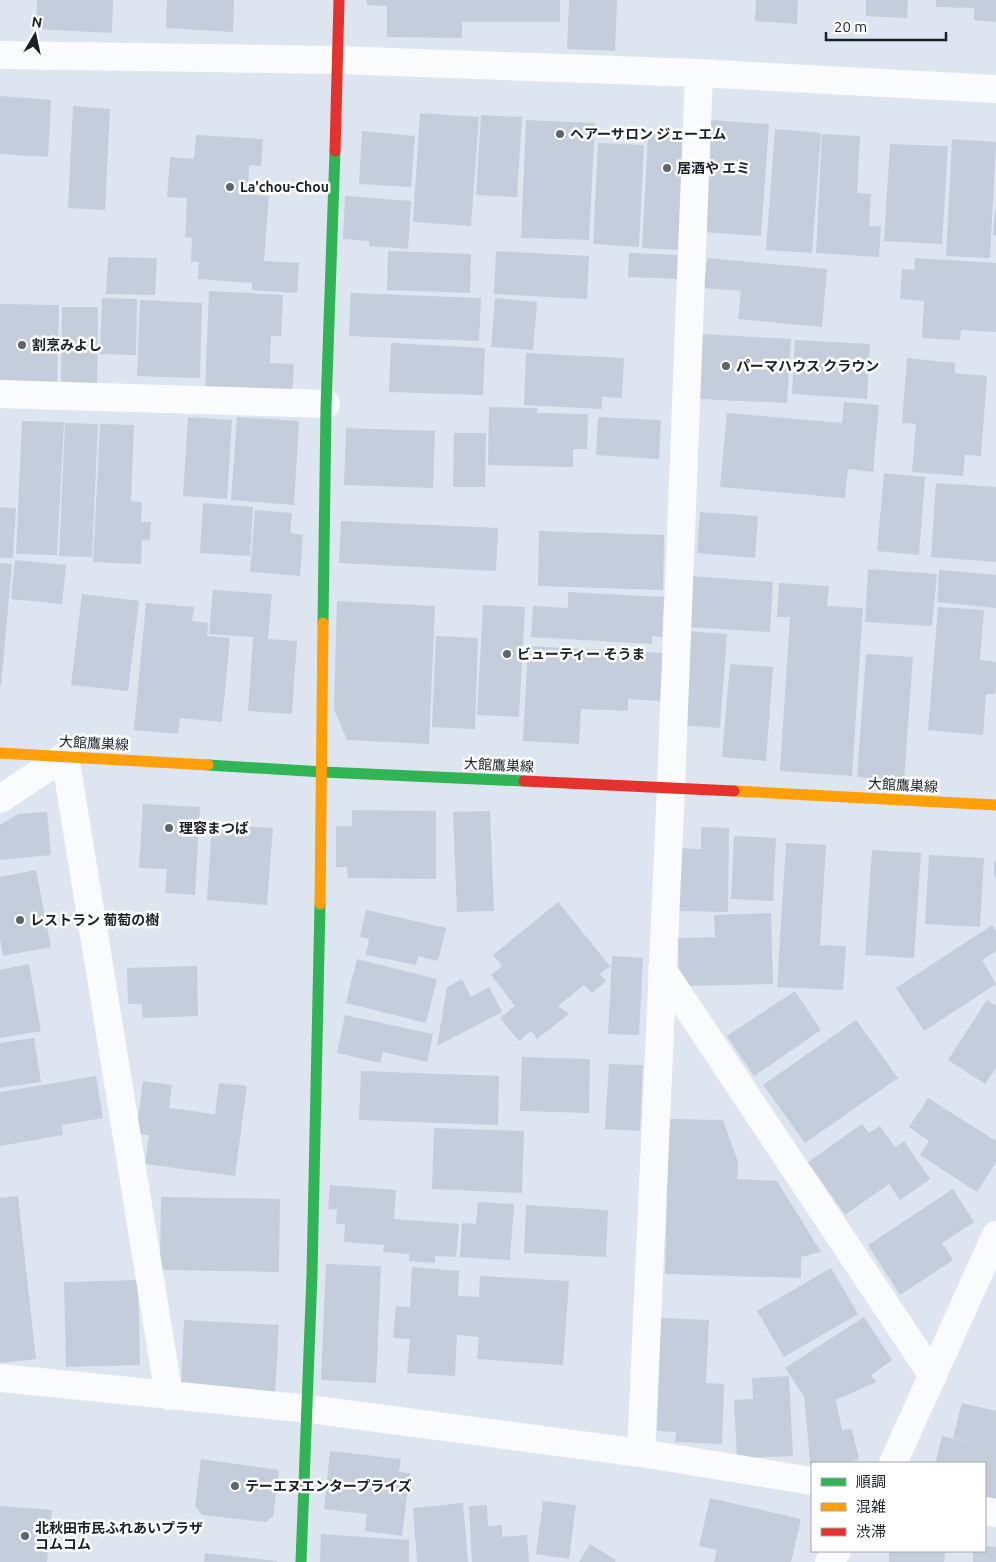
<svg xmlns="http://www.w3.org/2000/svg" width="996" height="1562" viewBox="0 0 996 1562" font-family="Ubuntu,'Noto Sans JP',sans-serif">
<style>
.building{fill:#c3cddb}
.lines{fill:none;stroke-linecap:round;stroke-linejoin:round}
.street{stroke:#fafbfd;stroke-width:28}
.fast{stroke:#30b455;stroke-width:11}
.slow{stroke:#ff9f0a;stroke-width:11}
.jam{stroke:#e5322d;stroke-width:11}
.poi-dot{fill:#5e656e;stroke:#fff;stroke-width:2}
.labels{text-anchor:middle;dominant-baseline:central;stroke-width:5;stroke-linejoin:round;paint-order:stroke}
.poi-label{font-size:14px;font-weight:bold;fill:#1a2027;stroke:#fff;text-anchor:start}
.street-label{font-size:14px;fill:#1a2027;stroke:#fff}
</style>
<rect width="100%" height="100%" fill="#dde5f1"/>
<path class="building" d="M 37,0 L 113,0 L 112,33 L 36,29 Z
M 167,0 L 234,0 L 233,32 L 166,28 Z
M 367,0 L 560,0 L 560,22 L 462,22 L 462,38 L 387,37 L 387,6 L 367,5 Z
M 569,0 L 617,0 L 615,51 L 567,49 Z
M 756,0 L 798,0 L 797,24 L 755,21 Z
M 866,0 L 908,0 L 907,18 L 866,16 Z
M 936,0 L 996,0 L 996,22 L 974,20 L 974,8 L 936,7 Z
M 0,96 L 51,100 L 48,157 L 0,154 Z
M 73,106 L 110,109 L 105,210 L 68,208 Z
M 420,113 L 479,117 L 471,226 L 413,222 Z
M 481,115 L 522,117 L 517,197 L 476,195 Z
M 526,120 L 595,123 L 589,240 L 521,238 Z
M 711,120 L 769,124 L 761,236 L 703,232 Z
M 775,129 L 821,133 L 812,253 L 766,250 Z
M 362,131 L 415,136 L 411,187 L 359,184 Z
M 648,133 L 685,135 L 680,250 L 642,248 Z
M 822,134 L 860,136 L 857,193 L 871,194 L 869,226 L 881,226 L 879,257 L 816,253 Z
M 196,135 L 263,139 L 261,166 L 249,165 L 248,194 L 269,196 L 264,261 L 299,263 L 297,293 L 252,290 L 252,283 L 198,279 L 199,262 L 191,262 L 192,238 L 185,237 L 187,198 L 167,197 L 170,157 L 194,159 Z
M 952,139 L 996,142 L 990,258 L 946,256 Z
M 598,143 L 644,145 L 639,247 L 593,244 Z
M 890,144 L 948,146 L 942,244 L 884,241 Z
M 345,196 L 411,201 L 408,249 L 369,246 L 369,241 L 343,239 Z
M 995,209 L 996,209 L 996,235 L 993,235 Z
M 388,251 L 471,254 L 470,293 L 387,290 Z
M 496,251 L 589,256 L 587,299 L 494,294 Z
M 629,253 L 678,255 L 677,279 L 628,277 Z
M 108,257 L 157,258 L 155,295 L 106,294 Z
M 707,258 L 827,269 L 822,327 L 738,319 L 741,291 L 704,288 Z
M 915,258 L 996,263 L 996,332 L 961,330 L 960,340 L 922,338 L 924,301 L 900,299 L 902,269 L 914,270 Z
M 209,291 L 283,295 L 281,336 L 271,336 L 270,363 L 294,364 L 292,397 L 205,393 Z
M 351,293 L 481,298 L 479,341 L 349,336 Z
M 102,298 L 137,299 L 136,355 L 100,354 Z
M 495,298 L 537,302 L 533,350 L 491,347 Z
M 140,300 L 202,303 L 200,378 L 137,376 Z
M 0,304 L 59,305 L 57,385 L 0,383 Z
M 62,307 L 98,307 L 97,389 L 61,389 Z
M 702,334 L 791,339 L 787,403 L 699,399 Z
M 795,340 L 870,344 L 867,399 L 792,394 Z
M 391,343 L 485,348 L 483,395 L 389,392 Z
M 526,353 L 624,358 L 622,398 L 602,397 L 602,409 L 524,405 Z
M 907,358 L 955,363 L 955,373 L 987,376 L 981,456 L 965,455 L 963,476 L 912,472 L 916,424 L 902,423 Z
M 844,402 L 879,405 L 873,472 L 848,469 L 845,498 L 720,487 L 727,413 L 842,423 Z
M 489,407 L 537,408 L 537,413 L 588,414 L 587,449 L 573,449 L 573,467 L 488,465 Z
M 188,417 L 232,420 L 227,499 L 183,496 Z
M 237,417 L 299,421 L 294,505 L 231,500 Z
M 598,417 L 661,420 L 659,459 L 596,455 Z
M 22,421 L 64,422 L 57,555 L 16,554 Z
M 65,423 L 98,424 L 92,557 L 59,556 Z
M 100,424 L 134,425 L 131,501 L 142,502 L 141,522 L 151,522 L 150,540 L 142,540 L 141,564 L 93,562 Z
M 346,428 L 435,431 L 433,488 L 344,485 Z
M 454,433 L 486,433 L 485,487 L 453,487 Z
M 884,473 L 925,477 L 919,555 L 877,551 Z
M 936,483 L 996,487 L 996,562 L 931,557 Z
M 203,503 L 253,507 L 250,556 L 200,553 Z
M 0,507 L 16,508 L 13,558 L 0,558 Z
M 255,510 L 292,513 L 290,533 L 303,535 L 300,576 L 250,572 Z
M 700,512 L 758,516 L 755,558 L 697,553 Z
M 341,521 L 498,528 L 496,571 L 339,563 Z
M 539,531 L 664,535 L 663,590 L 538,586 Z
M 15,560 L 66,565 L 62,604 L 11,599 Z
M 0,563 L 12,564 L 1,686 L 0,686 Z
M 868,569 L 937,574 L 932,626 L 865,622 Z
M 939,570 L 996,575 L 996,608 L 937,602 Z
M 691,576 L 773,582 L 770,632 L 687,627 Z
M 779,583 L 829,586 L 827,606 L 863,608 L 852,776 L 780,771 L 790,617 L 777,617 Z
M 213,590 L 272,594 L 268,639 L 297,641 L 292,714 L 248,711 L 253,637 L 209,634 Z
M 568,592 L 664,597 L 662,637 L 652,636 L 652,644 L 531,637 L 533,606 L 568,608 Z
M 82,594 L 139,601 L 128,691 L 71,685 Z
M 337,601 L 435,606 L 429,744 L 347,740 L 334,709 Z
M 146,603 L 194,607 L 192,621 L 208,623 L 207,636 L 230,638 L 222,722 L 180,718 L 178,734 L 134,730 Z
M 483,605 L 525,607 L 519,717 L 477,715 Z
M 938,607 L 984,610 L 980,660 L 996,662 L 996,687 L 995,694 L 986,694 L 983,735 L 928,730 Z
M 688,631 L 727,634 L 720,728 L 681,725 Z
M 436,636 L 478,638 L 475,729 L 432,727 Z
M 528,646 L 663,653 L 660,701 L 628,699 L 628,711 L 581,709 L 579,744 L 523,741 Z
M 866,654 L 913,657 L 904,780 L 857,777 Z
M 730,664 L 773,667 L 766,761 L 722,757 Z
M 143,804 L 200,807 L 195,895 L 165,893 L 167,869 L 139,868 Z
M 352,810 L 436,811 L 436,879 L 348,878 L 347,867 L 336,867 L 336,826 L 352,826 Z
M 490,811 L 494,911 L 457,912 L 453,812 Z
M 47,812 L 51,855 L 0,860 L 0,825 L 18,814 Z
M 212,824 L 273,828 L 267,905 L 207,900 Z
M 701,827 L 729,828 L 728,912 L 676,911 L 677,848 L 701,849 Z
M 734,836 L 776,838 L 773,901 L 731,899 Z
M 786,843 L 826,845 L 820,945 L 846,946 L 843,990 L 777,987 Z
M 872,850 L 921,853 L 914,958 L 865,955 Z
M 929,855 L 984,858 L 980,927 L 925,924 Z
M 994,861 L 996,861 L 996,877 L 994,877 Z
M 36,870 L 51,947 L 3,956 L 0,939 L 0,877 Z
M 558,902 L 610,966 L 600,974 L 606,981 L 592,993 L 584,985 L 558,1006 L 569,1014 L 537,1039 L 531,1031 L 519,1041 L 500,1018 L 515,1006 L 491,975 L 502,966 L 493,955 Z
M 366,910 L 446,928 L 438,961 L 418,956 L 416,965 L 366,955 L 369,939 L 360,937 Z
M 771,913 L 773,984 L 679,986 L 678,938 L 715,937 L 714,915 Z
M 992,925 L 996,931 L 996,951 L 982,960 L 996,984 L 924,1031 L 896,988 Z
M 612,956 L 643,958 L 639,1035 L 608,1034 Z
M 357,959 L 437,979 L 426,1023 L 346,1003 Z
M 29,964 L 41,1031 L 0,1038 L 0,970 Z
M 197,966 L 198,1016 L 143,1018 L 142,1004 L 128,1004 L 127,968 Z
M 462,979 L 471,997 L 489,987 L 502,1012 L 437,1046 L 447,987 Z
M 795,991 L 821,1030 L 754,1076 L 727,1036 Z
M 987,1000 L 996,1006 L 996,1068 L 985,1084 L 948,1060 Z
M 345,1015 L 433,1034 L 427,1062 L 383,1052 L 380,1063 L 337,1053 Z
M 856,1020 L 898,1078 L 805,1143 L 763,1085 Z
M 34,1038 L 41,1082 L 0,1088 L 0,1043 Z
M 522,1057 L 590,1059 L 589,1113 L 520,1111 Z
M 609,1064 L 643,1065 L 640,1131 L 605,1129 Z
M 361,1071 L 499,1076 L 498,1125 L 359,1120 Z
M 96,1076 L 103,1118 L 62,1125 L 63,1135 L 0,1146 L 0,1092 Z
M 143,1081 L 172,1085 L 169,1108 L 215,1114 L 219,1083 L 247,1086 L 235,1176 L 145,1164 L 149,1135 L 136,1134 Z
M 928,1098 L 996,1141 L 996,1162 L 977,1192 L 920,1155 L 929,1141 L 909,1127 Z
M 669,1119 L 723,1120 L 738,1162 L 737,1179 L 777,1181 L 821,1252 L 801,1257 L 801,1278 L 665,1274 Z
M 862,1124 L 869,1133 L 880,1126 L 895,1147 L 904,1141 L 930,1179 L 900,1200 L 889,1184 L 845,1215 L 808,1162 Z
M 434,1128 L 524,1131 L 522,1193 L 432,1189 Z
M 330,1185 L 396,1190 L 394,1219 L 459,1224 L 456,1257 L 435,1256 L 435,1263 L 409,1261 L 409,1254 L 383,1252 L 384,1245 L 344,1242 L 345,1224 L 336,1224 L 337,1210 L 328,1209 Z
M 953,1189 L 974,1222 L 942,1243 L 953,1260 L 900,1295 L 868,1245 Z
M 18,1196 L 36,1359 L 0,1363 L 0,1198 Z
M 161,1197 L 280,1199 L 279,1272 L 160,1270 Z
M 478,1202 L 514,1204 L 510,1260 L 460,1257 L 462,1223 L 476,1224 Z
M 526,1205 L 608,1210 L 606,1257 L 524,1253 Z
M 326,1264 L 381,1266 L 376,1383 L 321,1380 Z
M 412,1267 L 459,1271 L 458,1296 L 479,1297 L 480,1276 L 569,1281 L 563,1365 L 477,1359 L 479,1337 L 457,1335 L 455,1376 L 407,1373 L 410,1339 L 393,1338 L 396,1306 L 410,1307 Z
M 831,1268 L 858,1314 L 784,1357 L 757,1311 Z
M 138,1280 L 140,1365 L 66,1367 L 64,1282 Z
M 864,1317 L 892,1360 L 871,1375 L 876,1382 L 836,1400 L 842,1430 L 852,1429 L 859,1459 L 844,1463 L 812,1463 L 812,1472 L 811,1472 L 804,1396 L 785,1368 Z
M 661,1318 L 709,1320 L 706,1383 L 724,1384 L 722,1444 L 675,1442 L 676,1432 L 657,1431 Z
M 184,1320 L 279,1325 L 275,1393 L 181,1387 Z
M 789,1376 L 793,1456 L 737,1458 L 734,1400 L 753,1399 L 752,1378 Z
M 962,1403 L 996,1411 L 996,1501 L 985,1498 L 985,1463 L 937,1463 L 936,1461 L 942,1436 L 980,1445 L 953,1438 Z
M 330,1451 L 401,1459 L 399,1472 L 410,1473 L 402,1536 L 365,1531 L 367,1514 L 324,1509 Z
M 201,1459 L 279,1470 L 273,1517 L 265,1522 L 202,1515 L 195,1506 Z
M 710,1498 L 801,1519 L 791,1562 L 714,1562 L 717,1550 L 699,1546 Z
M 543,1501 L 576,1505 L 569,1559 L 536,1554 Z
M 463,1503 L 468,1562 L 417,1562 L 413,1508 Z
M 487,1505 L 488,1526 L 502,1525 L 502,1537 L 527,1535 L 529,1562 L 472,1562 L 469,1506 Z
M 0,1506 L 52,1510 L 47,1562 L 0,1562 Z
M 321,1534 L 409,1540 L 409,1562 L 320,1562 Z
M 590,1544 L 616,1560 L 615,1562 L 579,1562 Z
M 985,1546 L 996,1547 L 996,1562 L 973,1562 L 973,1551 L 985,1551 Z
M 889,1551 L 945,1551 L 944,1562 L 889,1562 Z
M 205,1553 L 277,1561 L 277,1562 L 204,1562 Z"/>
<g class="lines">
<path class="street" d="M 0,55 L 338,60 L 699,73 L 996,89
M 0,394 L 326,404
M 0,799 L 65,756 L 169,1396
M 662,969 L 933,1376
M 0,1378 L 309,1409 L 641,1453 L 812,1481
M 641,1453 L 671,787 L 699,73
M 893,1463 L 996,1235
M 985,1511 L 996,1513
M 829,1562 L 837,1551"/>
<path class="fast" d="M 323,623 L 326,408 L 335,151
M 208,765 L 323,772 L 524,781
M 301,1562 L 312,1274 L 320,904"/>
<path class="slow" d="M 0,753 L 208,765
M 734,791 L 996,805
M 320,904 L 323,623"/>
<path class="jam" d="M 335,151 L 339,0
M 524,781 L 734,791"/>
</g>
<g class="poi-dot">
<circle cx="560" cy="134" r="5"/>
<circle cx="667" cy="168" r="5"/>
<circle cx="230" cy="187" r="5"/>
<circle cx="22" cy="345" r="5"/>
<circle cx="726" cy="366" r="5"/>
<circle cx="507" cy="654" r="5"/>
<circle cx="169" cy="828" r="5"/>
<circle cx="20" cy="920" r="5"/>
<circle cx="235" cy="1486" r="5"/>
<circle cx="25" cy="1536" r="5"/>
</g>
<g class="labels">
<g class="poi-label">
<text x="570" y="134">ヘアーサロン ジェーエム</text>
<text x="677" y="168">居酒や エミ</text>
<text x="240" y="187">La'chou-Chou</text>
<text x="32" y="345">割烹みよし</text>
<text x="736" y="366">パーマハウス クラウン</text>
<text x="517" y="654">ビューティー そうま</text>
<text x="179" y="828">理容まつば</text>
<text x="30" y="920">レストラン 葡萄の樹</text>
<text x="245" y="1486">テーエヌエンタープライズ</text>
<text x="35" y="1528">北秋田市民ふれあいプラザ<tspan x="35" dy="16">コムコム</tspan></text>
</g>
<g class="street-label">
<text transform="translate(94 743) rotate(3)">大館鷹巣線</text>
<text transform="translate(499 765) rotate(3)">大館鷹巣線</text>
<text transform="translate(903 785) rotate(3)">大館鷹巣線</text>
</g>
</g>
<rect x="811" y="1462" width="175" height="90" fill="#ffffff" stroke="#a3a6a9"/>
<rect x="821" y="1478" width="25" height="8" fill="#30b455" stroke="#a3a6a9"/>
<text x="856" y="1487" font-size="15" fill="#1a2027">順調</text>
<rect x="821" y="1503" width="25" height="8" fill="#ff9f0a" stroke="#a3a6a9"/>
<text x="856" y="1512" font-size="15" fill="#1a2027">混雑</text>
<rect x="821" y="1528" width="25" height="8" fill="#e5322d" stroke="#a3a6a9"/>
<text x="856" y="1537" font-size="15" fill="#1a2027">渋滞</text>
<g transform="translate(35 35) rotate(9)" stroke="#ffffff" stroke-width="4" paint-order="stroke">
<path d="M0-4L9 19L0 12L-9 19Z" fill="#1a2027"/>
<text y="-8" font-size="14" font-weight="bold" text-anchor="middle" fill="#1a2027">N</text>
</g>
<path d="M826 32v8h120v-8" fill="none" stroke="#1a2027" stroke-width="2.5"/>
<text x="834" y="32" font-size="15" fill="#1a2027" stroke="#ffffff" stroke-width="4" paint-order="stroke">20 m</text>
</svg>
